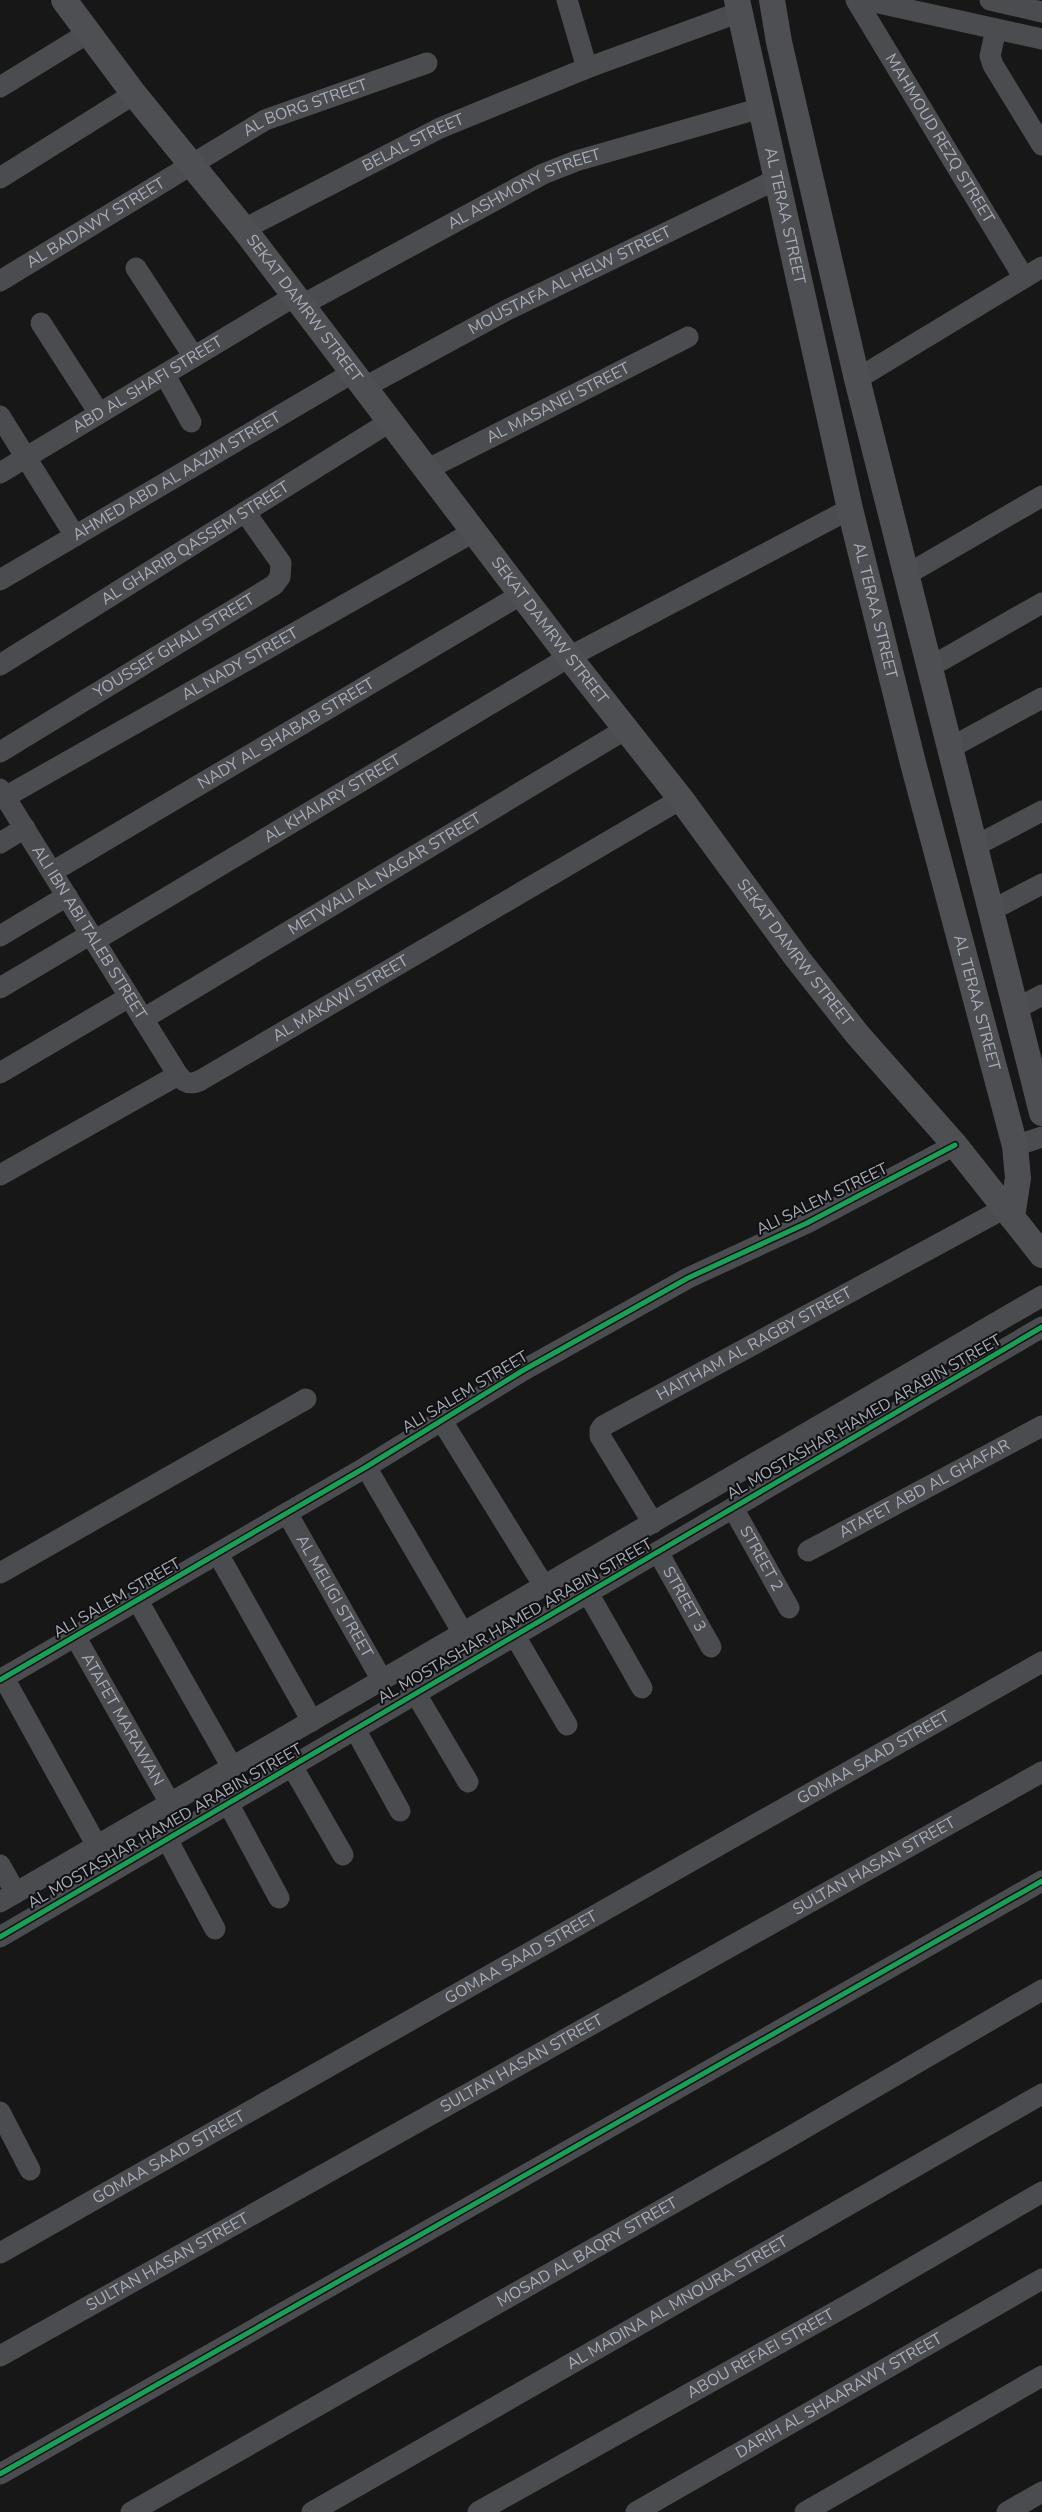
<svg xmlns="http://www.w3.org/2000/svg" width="1042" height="2512" viewBox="0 0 1042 2512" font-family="'Nunito Sans',sans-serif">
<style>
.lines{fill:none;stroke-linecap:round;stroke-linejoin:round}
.minor{stroke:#4b4c50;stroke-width:21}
.major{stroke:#4d4f52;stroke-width:26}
.cycleway-casing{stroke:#111113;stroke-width:8}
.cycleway{stroke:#1a9f57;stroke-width:5}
.labels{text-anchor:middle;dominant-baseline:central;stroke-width:4;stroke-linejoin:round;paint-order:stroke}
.street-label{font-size:16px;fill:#a8adb8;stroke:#111113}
</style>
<rect width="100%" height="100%" fill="#171717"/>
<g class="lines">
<g class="minor">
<path d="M 567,0 L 587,68"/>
<path id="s1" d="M 856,0 L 1024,278"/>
<path d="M 865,0 L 1042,39"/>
<path d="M 990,0 L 1042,12"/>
<path d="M 996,29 L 990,56 L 993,65 L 1042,145"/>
<path d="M 0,87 L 88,33"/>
<path d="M 0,178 L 134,94"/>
<path id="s2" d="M 244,229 L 440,128 L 587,68 L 740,12"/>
<path d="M 136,268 L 194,357"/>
<path id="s3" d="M 0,281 L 265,120 L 427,63"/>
<path id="s4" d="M 302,305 L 543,174 L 576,161 L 761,108"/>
<path d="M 41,323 L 99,413"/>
<path d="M 165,375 L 191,422"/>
<path d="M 857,379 L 1042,267"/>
<path id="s5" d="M 365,387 L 507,310 L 777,179"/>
<path d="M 0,416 L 75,536"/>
<path id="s6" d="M 428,469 L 688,337"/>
<path id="s7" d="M 0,473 L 295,296"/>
<path d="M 906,575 L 1042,496"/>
<path id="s8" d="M 0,580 L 354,372"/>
<path id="s9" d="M 0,665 L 391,421"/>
<path d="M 930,667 L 1042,603"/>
<path d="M 950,748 L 1042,698"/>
<path id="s10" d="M 0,752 L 274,585 L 280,577 L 281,563 L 245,512"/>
<path id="s11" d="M 0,789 L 178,1075"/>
<path id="s12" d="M 5,797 L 475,531"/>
<path d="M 0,843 L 25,828"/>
<path d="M 975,846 L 1042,811"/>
<path id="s13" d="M 52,872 L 522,594"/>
<path d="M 990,911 L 1042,884"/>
<path d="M 0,936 L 67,896"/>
<path id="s14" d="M 94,941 L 569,657 L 850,509"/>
<path d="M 0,988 L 91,934"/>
<path d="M 1016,1009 L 1042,995"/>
<path id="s15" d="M 143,1019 L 626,729"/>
<path d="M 0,1073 L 129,997"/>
<path d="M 1015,1146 L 1042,1137"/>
<path id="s16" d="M 0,1175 L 178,1075 C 185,1084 191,1085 201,1080 L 681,799"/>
<path d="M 442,1421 L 544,1586"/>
<path d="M 366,1467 L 463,1633"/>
<path id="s17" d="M 733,1508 L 789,1608"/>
<path id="s18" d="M 287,1513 L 382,1680"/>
<path id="s19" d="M 653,1523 L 600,1436 L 600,1430 L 603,1426 L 1005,1208"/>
<path id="s20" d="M 808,1551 L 1042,1426"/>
<path id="s21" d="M 658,1552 L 711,1647"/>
<path d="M 218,1554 L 312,1721"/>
<path d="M 0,1573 L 306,1399"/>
<path d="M 588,1593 L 642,1688"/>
<path d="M 138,1601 L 232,1767"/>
<path id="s22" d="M 75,1636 L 170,1803"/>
<path d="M 515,1636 L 567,1725"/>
<path d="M 4,1678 L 97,1846"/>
<path d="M 0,1680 L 366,1467 L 522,1371 L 688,1278 L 807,1223 L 955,1145"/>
<path d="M 416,1694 L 468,1782"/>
<path d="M 355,1729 L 400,1811"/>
<path d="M 292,1766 L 343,1855"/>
<path d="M 228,1803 L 279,1898"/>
<path d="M 167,1839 L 215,1929"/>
<path d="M 0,1865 L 16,1893"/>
<path d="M 0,1902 L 1042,1296"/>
<path d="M 0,1937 L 1042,1327"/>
<path d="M 0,2112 L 30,2170"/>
<path id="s23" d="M 0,2253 L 1042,1662"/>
<path id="s24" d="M 0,2356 L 1042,1772"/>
<path d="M 0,2474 L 1042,1881"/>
<path id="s25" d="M 131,2512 L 786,2139 L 1042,1990"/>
<path id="s26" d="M 312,2512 L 1042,2094"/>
<path id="s27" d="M 478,2512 L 862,2297 L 1042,2192"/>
<path id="s28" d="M 636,2512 L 1042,2279"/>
<path d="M 805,2512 L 1042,2376"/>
<path d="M 1007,2512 L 1042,2492"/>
</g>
<g class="major">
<path id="s29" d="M 64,0 L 134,94 L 244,229 L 569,657 L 681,799 L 797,958 L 857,1034 L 955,1145 L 1042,1255"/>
<path id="s30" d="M 737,0 L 850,509 L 913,763 L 1015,1146 L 1018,1178 L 1012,1217"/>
<path d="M 772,0 L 779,42 L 857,379 L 1042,1113"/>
</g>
<defs>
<path id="cycleway" d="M 0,1680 L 366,1467 L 522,1371 L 688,1278 L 807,1223 L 955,1145
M 0,1937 L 1042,1327
M 0,2474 L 1042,1881"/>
</defs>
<use href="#cycleway" class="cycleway-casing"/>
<use href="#cycleway" class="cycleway"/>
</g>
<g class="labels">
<g class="street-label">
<text stroke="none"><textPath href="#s3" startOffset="352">AL BORG STREET</textPath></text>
<text stroke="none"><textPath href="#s1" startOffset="162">MAHMOUD REZQ STREET</textPath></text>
<text stroke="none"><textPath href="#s2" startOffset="190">BELAL STREET</textPath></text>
<text stroke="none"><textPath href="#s4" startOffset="251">AL ASHMONY STREET</textPath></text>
<text stroke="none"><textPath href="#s30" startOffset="221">AL TERAA STREET</textPath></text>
<text stroke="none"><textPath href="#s3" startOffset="112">AL BADAWY STREET</textPath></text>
<text stroke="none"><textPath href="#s5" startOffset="231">MOUSTAFA AL HELW STREET</textPath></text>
<text stroke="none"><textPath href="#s29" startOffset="391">SEKAT DAMRW STREET</textPath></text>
<text stroke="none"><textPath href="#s7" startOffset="172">ABD AL SHAFI STREET</textPath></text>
<text stroke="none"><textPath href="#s6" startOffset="146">AL MASANEI STREET</textPath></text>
<text stroke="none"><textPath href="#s8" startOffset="205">AHMED ABD AL AAZIM STREET</textPath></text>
<text stroke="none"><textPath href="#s9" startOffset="230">AL GHARIB QASSEM STREET</textPath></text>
<text stroke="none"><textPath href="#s30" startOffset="626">AL TERAA STREET</textPath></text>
<text stroke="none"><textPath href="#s29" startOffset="796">SEKAT DAMRW STREET</textPath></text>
<text stroke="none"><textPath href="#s10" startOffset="204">YOUSSEF GHALI STREET</textPath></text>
<text stroke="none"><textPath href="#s12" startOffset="270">AL NADY STREET</textPath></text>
<text stroke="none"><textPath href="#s13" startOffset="272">NADY AL SHABAB STREET</textPath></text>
<text stroke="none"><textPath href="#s14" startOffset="278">AL KHAIARY STREET</textPath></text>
<text stroke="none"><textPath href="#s15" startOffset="282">METWALI AL NAGAR STREET</textPath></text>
<text stroke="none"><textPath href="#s11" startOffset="169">ALI IBN ABI TALEB STREET</textPath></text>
<text stroke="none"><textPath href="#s29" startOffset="1201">SEKAT DAMRW STREET</textPath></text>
<text stroke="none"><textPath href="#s16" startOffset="392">AL MAKAWI STREET</textPath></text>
<text stroke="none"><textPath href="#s30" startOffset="1031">AL TERAA STREET</textPath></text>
<text transform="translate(822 1199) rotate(-26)">ALI SALEM STREET</text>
<text stroke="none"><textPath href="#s19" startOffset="285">HAITHAM AL RAGBY STREET</textPath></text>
<text transform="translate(465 1392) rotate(-31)">ALI SALEM STREET</text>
<text transform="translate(864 1417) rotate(-30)">AL MOSTASHAR HAMED ARABIN STREET</text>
<text stroke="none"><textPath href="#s20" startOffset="132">ATAFET ABD AL GHAFAR</textPath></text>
<text stroke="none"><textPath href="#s17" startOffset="58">STREET 2</textPath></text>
<text stroke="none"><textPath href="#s18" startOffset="96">AL MELIGI STREET</textPath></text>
<text transform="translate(117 1598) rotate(-30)">ALI SALEM STREET</text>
<text stroke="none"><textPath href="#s21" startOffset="54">STREET 3</textPath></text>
<text transform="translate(515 1621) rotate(-30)">AL MOSTASHAR HAMED ARABIN STREET</text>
<text stroke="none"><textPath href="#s22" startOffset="96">ATAFET MARAWAN</textPath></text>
<text stroke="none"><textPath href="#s23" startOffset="1004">GOMAA SAAD STREET</textPath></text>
<text transform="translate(165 1826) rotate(-30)">AL MOSTASHAR HAMED ARABIN STREET</text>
<text stroke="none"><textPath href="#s24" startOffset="1002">SULTAN HASAN STREET</textPath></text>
<text stroke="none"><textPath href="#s23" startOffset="599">GOMAA SAAD STREET</textPath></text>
<text stroke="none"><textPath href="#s24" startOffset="598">SULTAN HASAN STREET</textPath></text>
<text stroke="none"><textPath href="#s23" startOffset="194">GOMAA SAAD STREET</textPath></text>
<text stroke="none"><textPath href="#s25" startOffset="525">MOSAD AL BAQRY STREET</textPath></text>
<text stroke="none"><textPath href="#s24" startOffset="192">SULTAN HASAN STREET</textPath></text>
<text stroke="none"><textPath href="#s26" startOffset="421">AL MADINA AL MNOURA STREET</textPath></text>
<text stroke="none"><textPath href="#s27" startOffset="324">ABOU REFAEI STREET</textPath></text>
<text stroke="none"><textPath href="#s28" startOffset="234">DARIH AL SHAARAWY STREET</textPath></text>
</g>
</g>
</svg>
